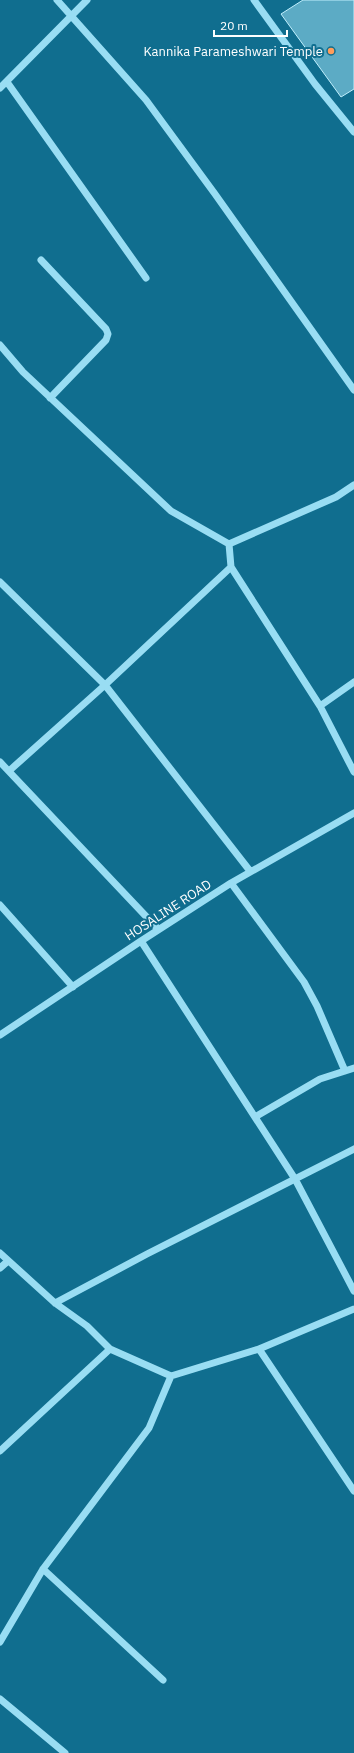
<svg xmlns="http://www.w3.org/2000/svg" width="354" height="1753" viewBox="0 0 354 1753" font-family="'IBM Plex Sans',sans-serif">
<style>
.building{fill:#5cabc5;stroke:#c0effd}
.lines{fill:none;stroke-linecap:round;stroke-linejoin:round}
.minor{stroke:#99ddf3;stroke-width:7}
.poi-dot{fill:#ff9d5b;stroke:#106e8f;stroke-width:1.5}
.labels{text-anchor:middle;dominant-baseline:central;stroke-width:4;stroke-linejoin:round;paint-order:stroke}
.poi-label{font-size:13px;fill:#fff;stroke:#106e8f;text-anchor:end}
.street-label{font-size:13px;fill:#fff;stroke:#106e8f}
</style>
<rect width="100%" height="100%" fill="#106e8f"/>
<path class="building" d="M 303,0 L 354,0 L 354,89 L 341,97 L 281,14 Z"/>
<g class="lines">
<path class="minor" d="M 57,0 L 146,100 L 215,194 L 354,390
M 254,0 L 315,84 L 354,132
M 7,82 L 146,278
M 0,88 L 87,0
M 41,260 L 106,329 L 108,334 L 106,340 L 50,398
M 0,345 L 23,372 L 171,511 L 229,544 L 336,497 L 354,485
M 229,544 L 231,567 L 105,685 L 250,871
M 231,567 L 320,706 L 354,772
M 0,582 L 105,685 L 9,771
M 320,706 L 354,682
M 0,762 L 158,929
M 231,883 L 304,982 L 317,1006 L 345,1071
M 0,905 L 73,987
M 141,941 L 295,1179 L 354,1291
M 0,1035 L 141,941 L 231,883 L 354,813
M 255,1117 L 320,1079 L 354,1068
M 0,1253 L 55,1303 L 87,1326 L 110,1349 L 171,1376 L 259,1349 L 354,1309
M 0,1268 L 8,1261
M 55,1303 L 147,1254 L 354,1149
M 259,1349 L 354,1491
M 0,1451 L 110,1349
M 43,1569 L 163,1680
M 0,1642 L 43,1569 L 149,1428 L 171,1376
M 0,1699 L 65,1753"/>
</g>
<circle class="poi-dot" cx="331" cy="51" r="4"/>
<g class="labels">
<g class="poi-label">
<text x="323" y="51">Kannika Parameshwari Temple</text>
</g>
<g class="street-label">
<text transform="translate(168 910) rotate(-33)">HOSALINE ROAD</text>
</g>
</g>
<path d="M214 30v6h73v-6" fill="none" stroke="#ffffff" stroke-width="2"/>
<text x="220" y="30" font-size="12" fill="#ffffff" stroke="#106e8f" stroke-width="3" paint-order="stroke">20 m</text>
</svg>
